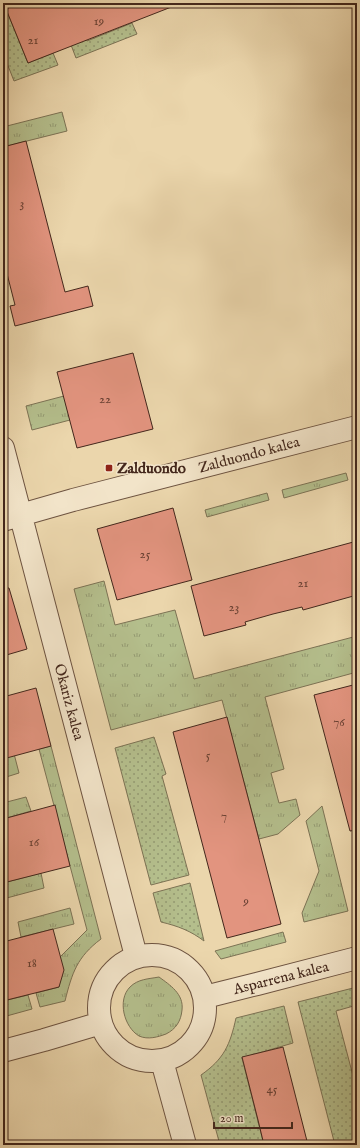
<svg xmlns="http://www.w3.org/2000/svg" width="360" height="1148" viewBox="0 0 360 1148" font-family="'IM FELL English',serif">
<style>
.grass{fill:url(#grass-tufts);stroke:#7c7254}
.garden{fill:url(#garden-dots);stroke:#7c7254}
.building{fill:#e2947f;stroke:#43271c}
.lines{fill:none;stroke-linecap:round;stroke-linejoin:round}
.minor-casing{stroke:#6d5340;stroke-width:24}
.minor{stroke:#f2e4c9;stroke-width:22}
.poi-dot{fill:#8f2418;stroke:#f2e4c9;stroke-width:1.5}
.labels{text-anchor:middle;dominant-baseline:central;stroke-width:3;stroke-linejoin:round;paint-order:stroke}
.number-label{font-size:13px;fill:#6b4235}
.street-label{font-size:15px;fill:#43271c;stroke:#f2e4c9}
.poi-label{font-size:15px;font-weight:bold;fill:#43271c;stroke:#f2e4c9;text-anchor:start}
</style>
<defs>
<pattern id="grass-tufts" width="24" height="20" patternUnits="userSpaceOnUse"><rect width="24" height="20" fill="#b4be8c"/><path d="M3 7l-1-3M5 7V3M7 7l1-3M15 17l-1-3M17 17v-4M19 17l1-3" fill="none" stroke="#949a72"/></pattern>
<pattern id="garden-dots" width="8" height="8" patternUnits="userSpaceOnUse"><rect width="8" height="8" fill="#b4be8c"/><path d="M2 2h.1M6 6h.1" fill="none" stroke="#949a72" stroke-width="1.8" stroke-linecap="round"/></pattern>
</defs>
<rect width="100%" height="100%" fill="#ebd6ac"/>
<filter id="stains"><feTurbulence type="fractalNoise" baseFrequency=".005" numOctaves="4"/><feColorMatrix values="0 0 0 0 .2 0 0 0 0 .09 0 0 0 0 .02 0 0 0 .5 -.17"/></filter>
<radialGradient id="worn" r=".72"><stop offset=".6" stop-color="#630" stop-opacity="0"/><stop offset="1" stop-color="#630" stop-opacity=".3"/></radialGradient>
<path class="grass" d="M 62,112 L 67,131 L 3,147 L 3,127 Z
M 64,396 L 70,420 L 32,430 L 26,406 Z
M 346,473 L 348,480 L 284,498 L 282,490 Z
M 267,493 L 269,500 L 207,517 L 205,510 Z
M 104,581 L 115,625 L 175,610 L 194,679 L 357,636 L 357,672 L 265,697 L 284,769 L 271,773 L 279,803 L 296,799 L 300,815 L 278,834 L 259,839 L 222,700 L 111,730 L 74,589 Z
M 3,711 L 19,773 L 3,778 L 3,760 L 7,759 L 3,745 Z
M 51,746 L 101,939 C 77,957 72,973 65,1001 L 40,1007 L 36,993 L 59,987 L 60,957 L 87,930 L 39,749 Z
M 26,797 L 31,811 L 3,819 L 3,803 Z
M 322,806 L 348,911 L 304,922 L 302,913 L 319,871 L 306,821 Z
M 41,873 L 44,888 L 3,899 L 3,883 Z
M 70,908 L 74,924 L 21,937 L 18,922 Z
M 283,932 L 286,942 L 221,959 L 215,951 Z
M 159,977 C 170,985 184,994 182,1010 C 181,1021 176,1029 166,1034 C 158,1037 148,1040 139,1036 C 124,1027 117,1000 130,987 C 138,979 148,979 159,977 Z
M 28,995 L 32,1009 L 3,1017 L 3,1001 Z"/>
<path class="garden" d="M 3,3 L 20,3 L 6,9 L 28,63 L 53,53 L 58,65 L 14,81 L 3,53 Z
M 55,3 L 77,15 L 87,41 L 132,23 L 137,34 L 76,58 Z
M 154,737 L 166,774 L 162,776 L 189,875 L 151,885 L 115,748 Z
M 190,883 L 204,941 C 191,931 178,926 161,922 L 153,893 Z
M 357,987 L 357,1005 L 336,1011 L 357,1091 L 357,1145 L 335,1145 L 298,1002 Z
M 284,1006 L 293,1043 L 242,1058 L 264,1145 L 220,1145 L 201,1075 C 224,1059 230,1045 236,1018 Z"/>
<path class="building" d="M 20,3 L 178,3 L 179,4 L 28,63 L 6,9 Z
M 26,141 L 65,292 L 88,286 L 93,306 L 15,326 L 10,306 L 15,305 L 3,258 L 3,147 Z
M 133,353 L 153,429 L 77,448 L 57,372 Z
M 173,508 L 192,580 L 117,600 L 97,529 Z
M 357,541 L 357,595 L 303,610 L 302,607 L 273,614 L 245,622 L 246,625 L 204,636 L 191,586 Z
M 3,588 L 9,588 L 27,649 L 3,656 Z
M 357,684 L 357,830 L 350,831 L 314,695 Z
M 36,688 L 51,746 L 3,759 L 3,697 Z
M 227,717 L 281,924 L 227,938 L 173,732 Z
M 55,805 L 70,866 L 3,883 L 3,819 Z
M 53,929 L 64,970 L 59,987 L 3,1001 L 3,942 Z
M 283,1047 L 308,1145 L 264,1145 L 258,1120 L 242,1057 Z"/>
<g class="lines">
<defs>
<path id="minor" d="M 3,448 L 136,956
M 3,520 L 73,500 L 357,427
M99 1008a53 53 0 1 1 106 0a53 53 0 1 1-106 0Z
M 205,997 L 257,984 L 357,958
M 3,1051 L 44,1040 L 101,1023
M 162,1061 L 185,1145"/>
</defs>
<use href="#minor" class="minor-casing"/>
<use href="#minor" class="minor"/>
</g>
<rect class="poi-dot" x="105" y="464" width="8" height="8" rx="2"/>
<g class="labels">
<g class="number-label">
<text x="99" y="21">19</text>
<text x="33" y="40">21</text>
<text x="22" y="203">3</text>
<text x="105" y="399">22</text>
<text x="145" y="554">25</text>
<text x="303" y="583">21</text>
<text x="234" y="607">23</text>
<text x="339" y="722">76</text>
<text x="208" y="755">5</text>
<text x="224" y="816">7</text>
<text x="34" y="842">16</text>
<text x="246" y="901">9</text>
<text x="32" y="963">18</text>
<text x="272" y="1089">45</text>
</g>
<g class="street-label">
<text transform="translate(249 455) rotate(-15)">Zalduondo kalea</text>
<text transform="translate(69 702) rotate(75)">Okariz kalea</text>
<text transform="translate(281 978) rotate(-14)">Asparrena kalea</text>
</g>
<g class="poi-label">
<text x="117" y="468">Zalduondo</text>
</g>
</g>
<rect width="360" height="1148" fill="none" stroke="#ebd6ac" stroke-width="16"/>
<rect x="4" y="4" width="352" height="1140" fill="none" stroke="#43271c" stroke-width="2"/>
<rect x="8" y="8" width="344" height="1132" fill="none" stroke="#43271c"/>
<path d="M214 1122v6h78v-6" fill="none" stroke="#43271c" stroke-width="2"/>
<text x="220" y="1122" font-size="12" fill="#43271c" stroke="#f2e4c9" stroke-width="3" paint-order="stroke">20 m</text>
<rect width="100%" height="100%" filter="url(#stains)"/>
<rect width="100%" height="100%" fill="url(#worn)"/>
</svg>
